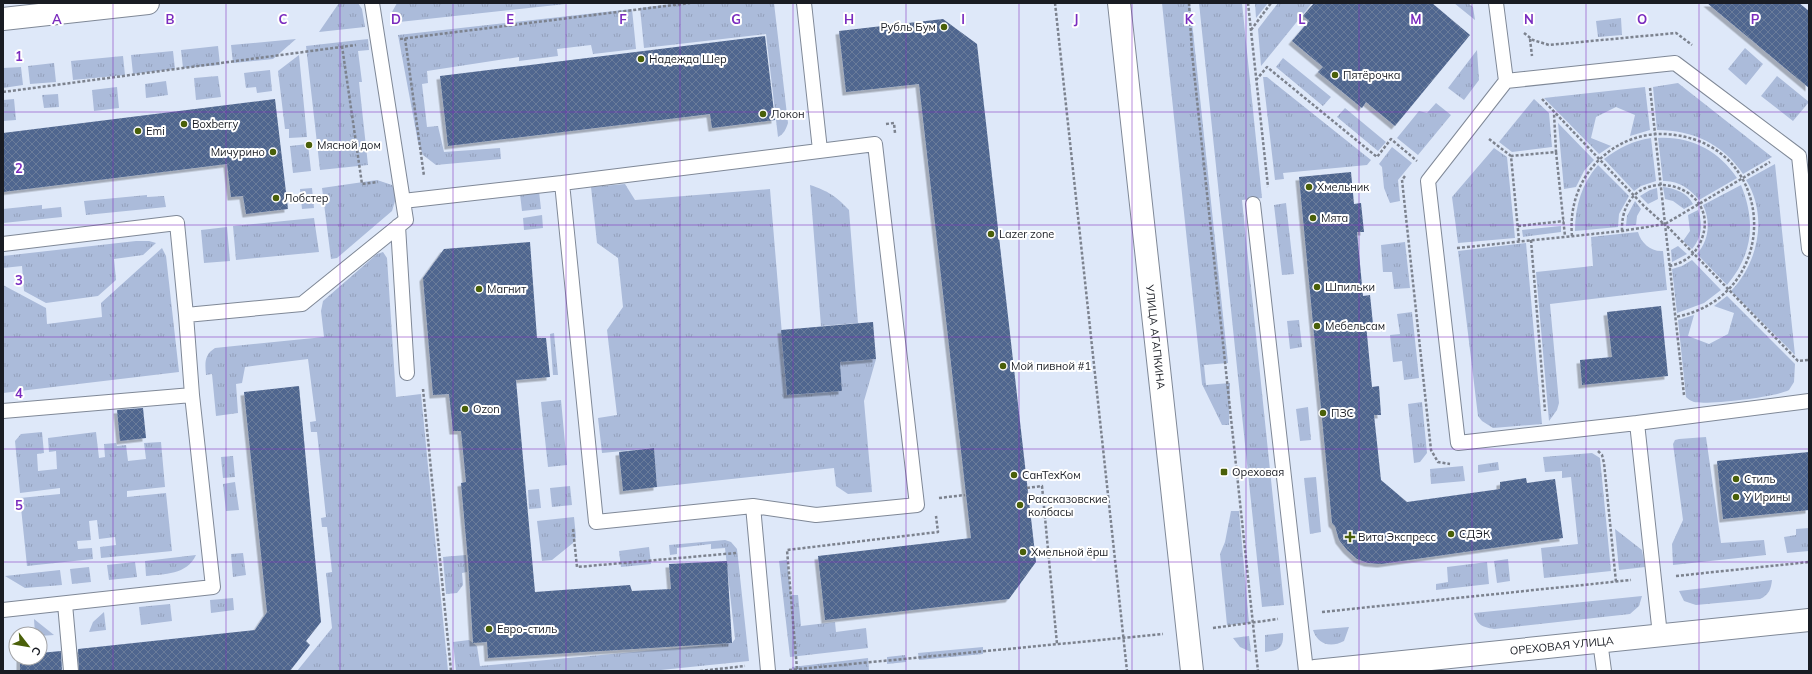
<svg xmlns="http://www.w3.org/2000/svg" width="1812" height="674" viewBox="0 0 1812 674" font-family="Mulish,sans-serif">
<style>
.grass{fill:url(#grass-tufts)}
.building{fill:url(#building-cross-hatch);filter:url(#shadow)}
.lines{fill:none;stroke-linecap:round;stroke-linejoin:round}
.lane-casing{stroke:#7f8897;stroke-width:16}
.street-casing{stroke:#7f8897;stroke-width:24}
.secondary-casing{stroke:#7f8897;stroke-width:24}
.path{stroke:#7c828e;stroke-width:2.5;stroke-dasharray:3 2;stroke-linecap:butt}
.lane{stroke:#fff;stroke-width:14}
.street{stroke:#fff;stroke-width:22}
.secondary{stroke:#fff;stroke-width:22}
.grid{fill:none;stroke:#7b2cbf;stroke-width:1;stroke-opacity:0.55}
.poi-dot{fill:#4a6009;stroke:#fff;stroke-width:1.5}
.labels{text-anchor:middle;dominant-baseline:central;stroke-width:4;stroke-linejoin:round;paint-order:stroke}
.poi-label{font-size:11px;fill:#191c23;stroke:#fff;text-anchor:start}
.street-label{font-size:11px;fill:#191c23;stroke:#fff}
.grid-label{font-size:13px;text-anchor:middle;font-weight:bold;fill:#7b2cbf;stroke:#fff;stroke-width:4;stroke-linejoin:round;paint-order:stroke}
</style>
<defs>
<pattern id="grass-tufts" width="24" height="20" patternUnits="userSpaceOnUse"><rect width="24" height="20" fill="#abbbda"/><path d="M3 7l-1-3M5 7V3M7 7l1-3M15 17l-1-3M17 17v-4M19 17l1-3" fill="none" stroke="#93a0bb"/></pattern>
<pattern id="building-cross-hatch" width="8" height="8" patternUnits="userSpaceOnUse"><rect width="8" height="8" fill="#50668f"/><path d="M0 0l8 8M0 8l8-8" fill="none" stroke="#6a7b9a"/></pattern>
<filter id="shadow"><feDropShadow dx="-3.5" dy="3.5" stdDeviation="0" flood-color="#0004"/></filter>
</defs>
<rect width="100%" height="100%" fill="#dee8f9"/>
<path class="grass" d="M 339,3 L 358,3 L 362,9 L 365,27 L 319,32 Z
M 397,3 L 575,3 L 390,23 L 392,12 Z
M 679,3 L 774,3 L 788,123 C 786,129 784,134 778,137 L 766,34 L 644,48 L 640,8 Z
M 1162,3 L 1190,3 L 1228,363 L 1204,365 L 1206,385 L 1230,383 L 1229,425 L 1222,425 L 1202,384 Z
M 1199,3 L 1242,3 L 1262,198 L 1242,200 L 1284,605 L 1262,607 Z
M 1255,3 L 1268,3 L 1256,18 Z
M 1278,3 L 1312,3 L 1261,66 L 1258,29 Z
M 1454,3 L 1468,3 L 1473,7 L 1475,20 Z
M 632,9 L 636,49 L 593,54 L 591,45 L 557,49 L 558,56 L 519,61 L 519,57 L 427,71 L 428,83 L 422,84 L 427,127 L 438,126 L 444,152 L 500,148 L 501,159 L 436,165 L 423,155 L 418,142 L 398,35 Z
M 1621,18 L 1622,35 L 1598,37 L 1596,21 Z
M 296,39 L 273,59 L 233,63 L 231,45 Z
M 368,39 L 369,50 L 358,51 L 362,82 L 359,82 L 368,165 L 320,170 L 306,46 Z
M 218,46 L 220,65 L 183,68 L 181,50 Z
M 1745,48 L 1763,64 L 1746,85 L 1728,69 Z
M 1477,50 L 1479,80 L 1464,100 L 1448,88 Z
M 173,51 L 175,69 L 133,74 L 131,55 Z
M 299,55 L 307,137 L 289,138 L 289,129 L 285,129 L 278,71 Z
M 123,56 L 125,75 L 73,80 L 71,61 Z
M 1283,58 L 1331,97 L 1323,106 L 1276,67 Z
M 54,63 L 56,82 L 30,84 L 28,66 Z
M 21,67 L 23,85 L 3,88 L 3,68 Z
M 270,70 L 272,91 L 257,93 L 256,87 L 246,88 L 244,73 Z
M 218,76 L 221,97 L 196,100 L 194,78 Z
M 1777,76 L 1809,102 L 1793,121 L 1761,96 Z
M 1263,77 L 1267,77 L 1371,160 L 1367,165 L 1283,173 L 1284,179 L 1275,180 Z
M 166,81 L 168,95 L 146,98 L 145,84 Z
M 1678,83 L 1772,157 L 1743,174 C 1723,144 1693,130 1657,130 L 1653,87 Z
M 117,87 L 119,108 L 94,111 L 92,90 Z
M 1645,87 L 1650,130 L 1630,136 L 1635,115 L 1616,107 L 1596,117 L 1591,138 L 1611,146 L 1599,154 L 1544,98 Z
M 58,94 L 59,107 L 44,108 L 42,95 Z
M 14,99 L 16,120 L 3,121 L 3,100 Z
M 1534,99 L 1549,113 L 1552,147 L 1512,152 L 1499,142 Z
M 1436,103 L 1451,115 L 1418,155 L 1397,138 L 1419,111 L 1427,113 Z
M 1345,108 L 1386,142 L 1378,151 L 1337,117 Z
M 1558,123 L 1594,160 L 1584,171 L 1576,187 L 1564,189 Z
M 1651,138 L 1656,181 L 1641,186 L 1634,191 L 1604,159 C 1619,148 1632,141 1651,138 Z
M 1658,138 C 1691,136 1719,151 1737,178 L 1699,200 C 1691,189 1677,180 1663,181 Z
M 308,144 L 311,171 L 293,173 L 290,146 Z
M 1392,147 L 1412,163 L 1398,180 L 1400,201 L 1390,203 L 1384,188 L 1382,167 L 1379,164 Z
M 1494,148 L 1507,157 L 1515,238 L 1458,243 L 1452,197 Z
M 1775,164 L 1795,355 L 1731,291 C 1759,262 1768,215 1746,180 Z
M 1598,165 L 1629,196 L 1619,214 L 1618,227 L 1575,231 C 1575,206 1582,183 1598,165 Z
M 377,180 L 392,185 L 396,191 L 396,198 L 392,211 L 337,258 L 331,259 L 322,188 Z
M 625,184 L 635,200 L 770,189 L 787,395 L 842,391 L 840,362 L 876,359 L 864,401 L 872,492 L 848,494 L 836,486 L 834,468 L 657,487 L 654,448 L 602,453 L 598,418 L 617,415 L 607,330 L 623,307 L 618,258 L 597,243 L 591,187 Z
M 810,185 C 828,191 836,196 849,210 L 858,323 L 821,326 Z
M 1741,185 C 1756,222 1753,254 1727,285 L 1697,254 C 1709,240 1711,222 1703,205 Z
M 1663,187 C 1674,188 1688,193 1693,204 L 1684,209 L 1673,201 L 1665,199 Z
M 312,188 L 314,208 L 302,209 L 300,189 Z
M 1657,188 L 1658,199 L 1648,204 L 1640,196 L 1650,190 Z
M 539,191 L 541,209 L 522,211 L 520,194 Z
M 147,195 L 147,197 L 164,196 L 166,207 L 86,215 L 84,201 Z
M 1635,201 L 1641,209 L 1637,216 L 1636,225 L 1626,226 L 1627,216 Z
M 1286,203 L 1294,274 L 1282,275 L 1274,205 Z
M 42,205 L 42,209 L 61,207 L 62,217 L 3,223 L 3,209 Z
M 1698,210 C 1703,225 1702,237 1692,249 L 1683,241 L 1690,231 L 1688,215 Z
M 542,215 L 543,228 L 524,230 L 523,218 Z
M 314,218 L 319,252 L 236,260 L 233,226 Z
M 1561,226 L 1561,232 L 1523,237 L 1522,230 Z
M 227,227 L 230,261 L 204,263 L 201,230 Z
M 1638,232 C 1641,243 1651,252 1663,251 L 1667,290 L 1550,304 L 1559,403 L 1557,410 L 1549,421 L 1536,272 L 1593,266 L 1591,237 Z
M 136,241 L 149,241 L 156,243 L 143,255 L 114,259 L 116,280 L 98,296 L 46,303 L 24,291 L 22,266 L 3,268 L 3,256 Z
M 1405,242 L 1410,288 L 1394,289 L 1392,272 L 1383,272 L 1381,245 Z
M 1526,243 L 1542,424 L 1493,428 L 1482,421 L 1478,416 L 1458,251 Z
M 1678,246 L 1687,254 L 1672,262 L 1671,250 Z
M 162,248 L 166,256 L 179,372 L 3,393 L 3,285 L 46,308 L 47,324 L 102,317 L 101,303 Z
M 383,252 L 387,258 L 396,397 L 421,394 L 448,671 L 297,671 L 332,628 L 326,573 L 332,572 L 327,527 L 322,527 L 321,518 L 326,517 L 317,432 L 311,432 L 310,422 L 316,421 L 308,359 L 245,367 L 242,383 L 236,384 L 238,413 L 216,416 L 212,374 L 206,375 C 205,363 204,355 215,348 L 324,337 L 321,311 L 323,301 L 377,254 Z
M 1692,260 L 1721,290 L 1704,303 L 1677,313 L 1672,269 L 1682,266 Z
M 1727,296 L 1795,364 L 1794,382 L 1789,390 C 1776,397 1708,405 1694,402 C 1691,401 1688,399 1686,397 L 1678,320 L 1694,315 L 1688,336 L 1709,344 L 1728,334 L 1734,313 L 1714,306 Z
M 1412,312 L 1419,378 L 1404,380 L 1402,361 L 1393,362 L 1390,335 L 1400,334 L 1397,314 Z
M 1299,320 L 1302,347 L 1290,349 L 1287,321 Z
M 554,333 L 558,375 L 553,375 L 550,334 Z
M 561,400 L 567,465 L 548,467 L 541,402 Z
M 1422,402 L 1427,453 L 1420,462 L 1414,463 L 1408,404 Z
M 1308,407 L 1311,440 L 1300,441 L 1296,409 Z
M 42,432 L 44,453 L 37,454 L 38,471 L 57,469 L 56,451 L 49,452 L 48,438 L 96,432 L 99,458 L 105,457 L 104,444 L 116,443 L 117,446 L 126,445 L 128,461 L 146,459 L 144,443 L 161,442 L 165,487 L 127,491 L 127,497 L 166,493 L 172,551 L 101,558 L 100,547 L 116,545 L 115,537 L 99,539 L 97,520 L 89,521 L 91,540 L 77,541 L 78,549 L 92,548 L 93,559 L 27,566 L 20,498 L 60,494 L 60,488 L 20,493 L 15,441 L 21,434 Z
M 1706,437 L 1721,543 L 1764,540 L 1766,555 L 1673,565 L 1672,544 L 1683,520 L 1673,444 L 1675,440 L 1679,439 Z
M 1592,453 L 1600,458 L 1611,571 L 1544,578 L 1541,548 L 1578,544 L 1571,477 L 1562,478 L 1562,471 L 1545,472 L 1543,457 Z
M 233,456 L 235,477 L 223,478 L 221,457 Z
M 1498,462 L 1499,470 L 1478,473 L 1478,465 Z
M 1463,466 L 1465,481 L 1431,484 L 1430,469 Z
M 1316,477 L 1321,532 L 1310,534 L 1304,478 Z
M 235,482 L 239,510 L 226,511 L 223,484 Z
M 570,486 L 572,505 L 552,507 L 550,488 Z
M 539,489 L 541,508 L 529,509 L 528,490 Z
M 1231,511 L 1239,511 L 1249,623 L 1227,625 L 1220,554 L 1225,542 Z
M 574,517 L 576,537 L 573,543 L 552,560 L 542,561 L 537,521 Z
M 1809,528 L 1809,551 L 1787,553 L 1784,537 L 1796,535 L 1796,529 Z
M 1615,529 L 1642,550 L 1645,567 L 1619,570 Z
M 725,540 L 731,542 L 737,549 L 749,661 L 651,671 L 456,671 L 453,642 L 469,640 L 477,646 L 480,666 L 732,643 L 735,639 L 725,548 L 711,549 L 711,544 L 677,548 L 677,554 L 670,555 L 669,545 Z
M 649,547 L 651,564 L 621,567 L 619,551 Z
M 243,553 L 246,575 L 233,577 L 231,554 Z
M 196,555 C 187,575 164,574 146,576 L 145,561 Z
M 466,555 L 467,572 L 462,573 L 463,585 L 457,593 L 446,594 L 443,557 Z
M 1508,559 L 1510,581 L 1497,583 L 1494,561 Z
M 787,560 L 791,595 L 798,595 L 801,626 L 835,622 L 836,632 L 866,628 L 868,648 L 790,657 L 779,561 Z
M 135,562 L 137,577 L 109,580 L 107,565 Z
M 1487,562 L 1489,584 L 1436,590 L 1436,584 L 1448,582 L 1447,567 Z
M 89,567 L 91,582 L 72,584 L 70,569 Z
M 60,570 L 62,585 L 25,588 L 5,576 Z
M 1772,580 C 1771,589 1769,595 1760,599 L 1696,605 L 1684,601 L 1679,591 Z
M 1642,596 L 1639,606 L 1630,614 L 1494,629 C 1482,627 1477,625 1474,613 Z
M 233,598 L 234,610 L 211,613 L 210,600 Z
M 170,604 L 172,621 L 141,625 L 139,607 Z
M 104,612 L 106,630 L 89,632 L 93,622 Z
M 34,619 L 54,635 L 40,636 L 40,634 L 35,634 Z
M 1349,627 L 1344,641 C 1331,648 1318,645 1313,630 Z
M 1283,633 C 1284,648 1278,651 1265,652 L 1265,635 Z
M 1249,636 L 1251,652 L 1240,647 L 1233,638 Z
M 983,647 L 983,654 L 919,660 L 918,653 Z
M 905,655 L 906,662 L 887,664 L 887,657 Z
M 868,658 L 869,671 L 793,671 L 792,667 Z"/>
<path class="building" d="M 1314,3 L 1432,3 L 1470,35 L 1395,126 L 1366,102 L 1362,108 L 1318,72 L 1323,67 L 1292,41 L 1309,21 L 1303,16 Z
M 1707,3 L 1799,3 L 1809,11 L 1809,88 Z
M 943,19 L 977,44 L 1036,562 L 1009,599 L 825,620 L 818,556 L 971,538 L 919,84 L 846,92 L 839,31 Z
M 765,36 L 775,120 L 712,128 L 710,114 L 448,146 L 440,76 Z
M 275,99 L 288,209 L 246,214 L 243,196 L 231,197 L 227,164 L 3,192 L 3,133 Z
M 1351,172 L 1354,204 L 1361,203 L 1364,232 L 1357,232 L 1363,296 L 1370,295 L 1373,324 L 1366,324 L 1372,387 L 1379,386 L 1381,415 L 1374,415 L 1381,480 L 1407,502 L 1500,489 L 1500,482 L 1526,478 L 1527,483 L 1555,479 L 1563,538 L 1381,564 L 1368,563 L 1357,559 L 1347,550 L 1339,540 L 1335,526 L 1332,523 L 1299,177 Z
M 530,242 L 537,338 L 546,338 L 550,377 L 516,380 L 535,592 L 630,585 L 632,591 L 671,589 L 669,564 L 727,561 L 732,643 L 488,658 L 487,642 L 473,643 L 468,561 L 461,483 L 466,482 L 461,431 L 453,431 L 449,394 L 433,395 L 423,278 L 444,249 Z
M 1661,306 L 1668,376 L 1582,385 L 1580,360 L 1612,357 L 1607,312 Z
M 873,322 L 876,359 L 840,362 L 842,391 L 787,395 L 781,330 Z
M 299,386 L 321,622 L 306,641 L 310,645 L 290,671 L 79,671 L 78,649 L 255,630 L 267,612 L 244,392 Z
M 143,408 L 146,438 L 120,441 L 117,410 Z
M 654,448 L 657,487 L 623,491 L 619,452 Z
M 1809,452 L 1809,510 L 1723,519 L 1717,461 Z
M 61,651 L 62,671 L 20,671 L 20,658 L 40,658 L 40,653 Z"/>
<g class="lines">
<defs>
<path id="lane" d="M 372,3 L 403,201 L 562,183 L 596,522 L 753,506 L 768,671
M 804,3 L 820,150
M 1496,3 L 1506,81 L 1428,181 L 1458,443 L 1637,423 L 1660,635
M 1506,81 L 1675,63 L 1799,156 L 1809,249
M 562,183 L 875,144 L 917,505 L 816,515 L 753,506
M 1253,204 L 1306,671
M 398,226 L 407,373
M 3,244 L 177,223 L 186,315
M 192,395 L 186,315 L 302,304 L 406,220 L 403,201
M 3,411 L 192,395 L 213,587 L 3,610
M 1637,423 L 1809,401
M 65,604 L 71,671
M 1600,641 L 1604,671"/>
<g id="street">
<path d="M 3,19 L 148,3"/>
<path id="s1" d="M 1315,671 L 1809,620"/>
</g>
<g id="secondary">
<path id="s2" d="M 1119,3 L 1192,671"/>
</g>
</defs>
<use href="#lane" class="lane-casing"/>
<use href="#street" class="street-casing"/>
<use href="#secondary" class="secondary-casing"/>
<path class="path" d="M 1055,3 L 1127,671
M 1189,3 L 1192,53 L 1258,671
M 1248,3 L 1268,187
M 1251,30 L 1271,3
M 1524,33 L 1533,40 L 1549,45 L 1676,33 L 1692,45
M 405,38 L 424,176
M 400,39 L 690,3
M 1530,39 L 1532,56
M 342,46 L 362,184 L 378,182
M 1256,80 L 1267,67 L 1377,157 L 1391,139 L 1417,161
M 1650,88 L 1665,224
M 3,92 L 356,45
M 1542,99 L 1644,206 L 1664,224
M 886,124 L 894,123 L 895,133
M 1489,139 L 1511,156
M 1556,152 L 1565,236
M 1405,176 L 1402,180 L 1431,450 L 1438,462 L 1450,464
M 1518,226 L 1564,221
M 1622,231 C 1620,157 1726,181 1701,241 C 1695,255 1684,263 1669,266
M 1572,236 C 1569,204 1581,173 1607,153 C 1626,138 1651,131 1675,135 C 1780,149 1781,298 1675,317
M 1531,240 L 1545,411
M 1519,241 L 1511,156 L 1556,152 L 1554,113
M 1457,248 L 1622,231 L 1665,224 L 1770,162
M 423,389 L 451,671
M 1684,395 L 1665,224 L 1798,361 L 1809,360
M 1598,451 L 1602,455 L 1604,463 L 1616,582
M 1027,488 L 1042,486 L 1057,644
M 939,498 L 965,495
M 573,529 L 577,567 L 736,553
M 1676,576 L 1809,562
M 1322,612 L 1631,580
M 1213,628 L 1278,619
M 797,669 L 787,550 L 938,532 L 936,516
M 789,670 L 1163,634
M 700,671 L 745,666"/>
<use href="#lane" class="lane"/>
<use href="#street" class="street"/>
<use href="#secondary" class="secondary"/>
</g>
<path class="grid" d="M 113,3 L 113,671M 226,3 L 226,671M 340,3 L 340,671M 453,3 L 453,671M 566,3 L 566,671M 680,3 L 680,671M 793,3 L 793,671M 906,3 L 906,671M 1019,3 L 1019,671M 1132,3 L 1132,671M 1246,3 L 1246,671M 1359,3 L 1359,671M 1472,3 L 1472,671M 1586,3 L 1586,671M 1699,3 L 1699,671M 3,112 L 1809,112M 3,225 L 1809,225M 3,337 L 1809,337M 3,449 L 1809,449M 3,562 L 1809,562"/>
<g class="poi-dot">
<circle cx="944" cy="27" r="4"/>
<circle cx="641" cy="59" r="4"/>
<circle cx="1335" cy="75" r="4"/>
<circle cx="763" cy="114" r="4"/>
<circle cx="184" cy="124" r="4"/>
<circle cx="138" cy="131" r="4"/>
<circle cx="309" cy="145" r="4"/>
<circle cx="273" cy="152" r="4"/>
<circle cx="1309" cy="187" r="4"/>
<circle cx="276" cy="198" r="4"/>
<circle cx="1313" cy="218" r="4"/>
<circle cx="991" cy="234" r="4"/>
<circle cx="1317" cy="287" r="4"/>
<circle cx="479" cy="289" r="4"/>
<circle cx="1317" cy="326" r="4"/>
<circle cx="1003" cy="366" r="4"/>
<circle cx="465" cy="409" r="4"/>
<circle cx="1323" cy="413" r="4"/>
<rect x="1220" y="468" width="8" height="8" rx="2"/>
<circle cx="1014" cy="475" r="4"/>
<circle cx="1736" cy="479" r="4"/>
<circle cx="1736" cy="497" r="4"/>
<circle cx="1020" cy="505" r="4"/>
<circle cx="1451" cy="534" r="4"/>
<path d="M1348 531h4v4h4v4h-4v4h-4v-4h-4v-4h4z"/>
<circle cx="1023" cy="552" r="4"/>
<circle cx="489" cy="629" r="4"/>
</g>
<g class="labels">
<g class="poi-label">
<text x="936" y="27" text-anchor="end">Рубль Бум</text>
<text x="649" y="59">Надежда Шер</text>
<text x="1343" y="75">Пятёрочка</text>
<text x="771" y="114">Локон</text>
<text x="192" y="124">Boxberry</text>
<text x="146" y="131">Emi</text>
<text x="317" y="145">Мясной дом</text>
<text x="265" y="152" text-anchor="end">Мичурино</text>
<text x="1317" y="187">Хмельник</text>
<text x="284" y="198">Лобстер</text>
<text x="1321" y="218">Мята</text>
<text x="999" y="234">Lazer zone</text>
<text x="1325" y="287">Шпильки</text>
<text x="487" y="289">Магнит</text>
<text x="1325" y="326">Мебельсам</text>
<text x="1011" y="366">Мой пивной #1</text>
<text x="473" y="409">Ozon</text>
<text x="1331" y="413">ПЗС</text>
<text x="1232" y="472">Ореховая</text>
<text x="1022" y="475">СанТехКом</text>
<text x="1744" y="479">Стиль</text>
<text x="1744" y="497">У Ирины</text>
<text x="1028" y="499">Рассказовские<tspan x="1028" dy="13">колбасы</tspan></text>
<text x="1459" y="534">СДЭК</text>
<text x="1358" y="537">Вита Экспресс</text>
<text x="1031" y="552">Хмельной ёрш</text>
<text x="497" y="629">Евро-стиль</text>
</g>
<g class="street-label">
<text stroke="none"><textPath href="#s2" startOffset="336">УЛИЦА АГАПКИНА</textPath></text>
<text stroke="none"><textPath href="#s1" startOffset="248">ОРЕХОВАЯ УЛИЦА</textPath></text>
</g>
</g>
<g class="grid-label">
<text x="57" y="24">A</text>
<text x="170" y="24">B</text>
<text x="283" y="24">C</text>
<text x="396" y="24">D</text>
<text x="510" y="24">E</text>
<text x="623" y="24">F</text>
<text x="736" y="24">G</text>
<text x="849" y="24">H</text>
<text x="963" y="24">I</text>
<text x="1076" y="24">J</text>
<text x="1189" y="24">K</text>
<text x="1302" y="24">L</text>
<text x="1416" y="24">M</text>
<text x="1529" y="24">N</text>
<text x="1642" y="24">O</text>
<text x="1755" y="24">P</text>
<text x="19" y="61">1</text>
<text x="19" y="173">2</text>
<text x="19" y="285">3</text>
<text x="19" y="398">4</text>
<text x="19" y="510">5</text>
</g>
<rect width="1812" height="674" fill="none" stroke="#191c23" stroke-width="8"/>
<g transform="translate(28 646) rotate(121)"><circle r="19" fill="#ffffff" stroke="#a3a4a7"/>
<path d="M0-3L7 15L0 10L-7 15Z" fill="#4a6009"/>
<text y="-6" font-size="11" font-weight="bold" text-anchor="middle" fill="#191c23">С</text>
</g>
</svg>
